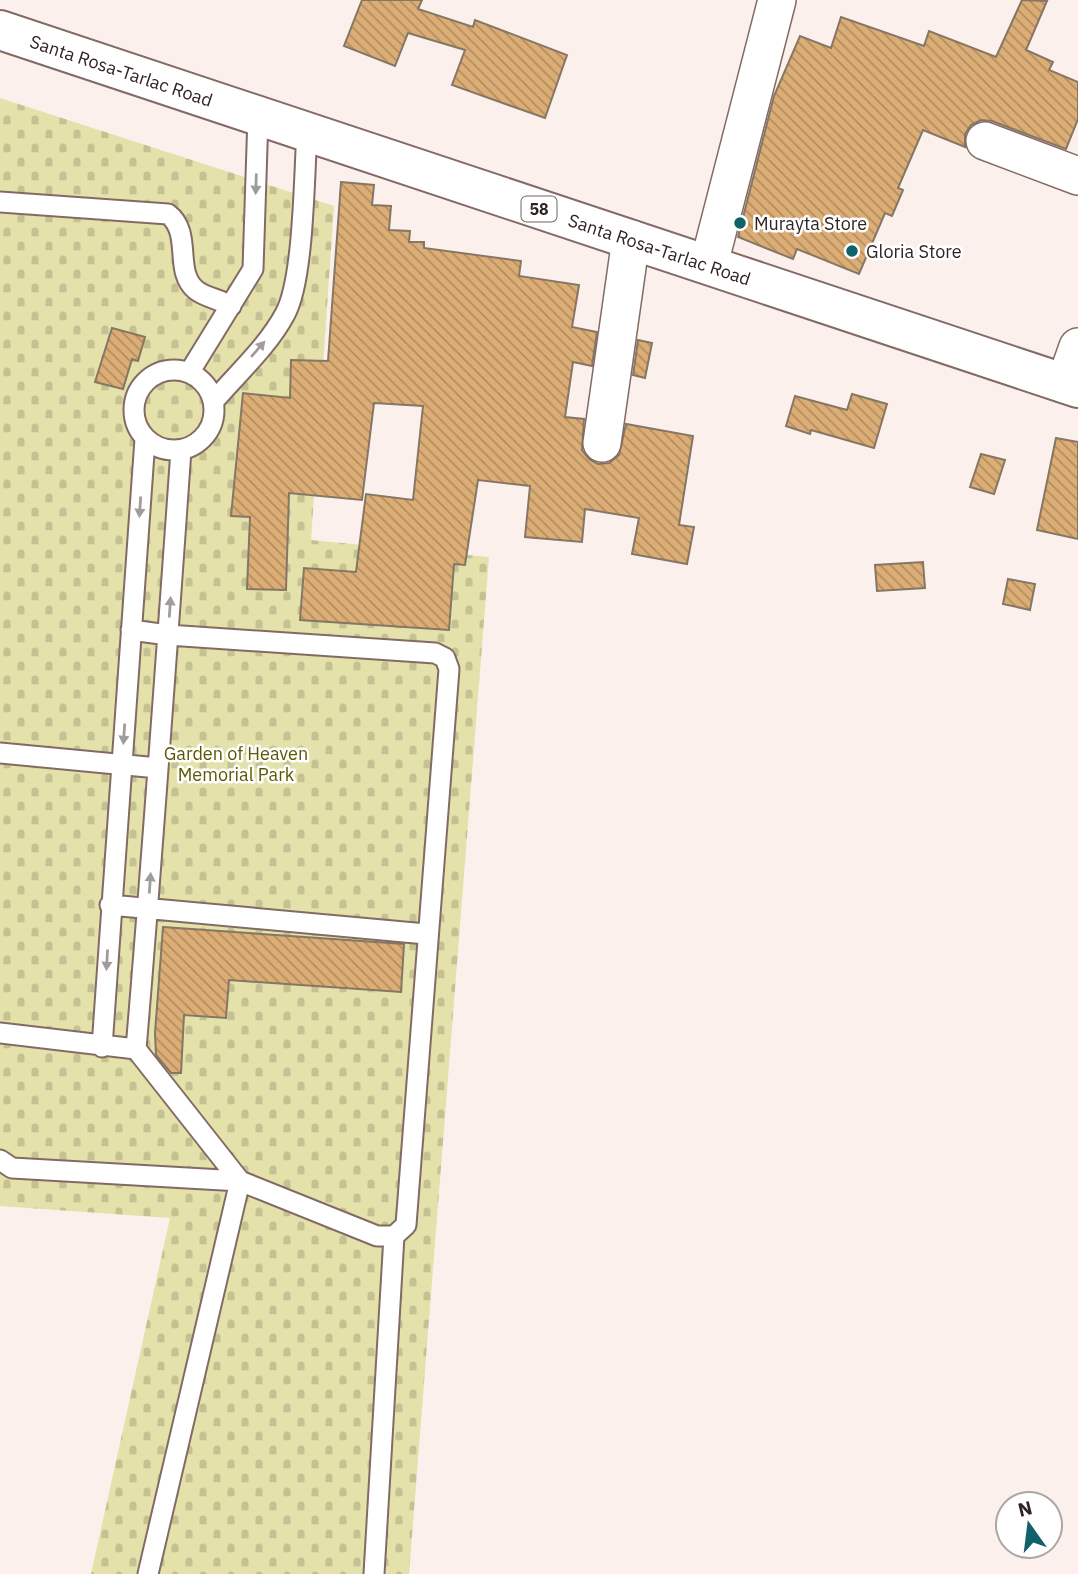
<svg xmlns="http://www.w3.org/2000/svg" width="1078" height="1574" viewBox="0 0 1078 1574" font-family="'IBM Plex Sans',sans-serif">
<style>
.cemetery{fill:url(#cemetery-stones)}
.building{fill:url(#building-back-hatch);stroke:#867664;stroke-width:2}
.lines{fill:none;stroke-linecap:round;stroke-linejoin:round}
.lane-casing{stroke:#836b64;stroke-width:23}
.street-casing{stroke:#836b64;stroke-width:40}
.highway-casing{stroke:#836b64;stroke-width:42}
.lane{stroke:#fff;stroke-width:19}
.street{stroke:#fff;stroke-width:37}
.highway{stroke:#fff;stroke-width:38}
.oneway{fill:#a19c9b}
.poi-dot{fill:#11616a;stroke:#fff;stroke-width:2.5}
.labels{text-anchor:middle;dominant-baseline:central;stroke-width:5;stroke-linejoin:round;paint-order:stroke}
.shield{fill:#fff;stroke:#6d6664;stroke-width:2}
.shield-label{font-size:16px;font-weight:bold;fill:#2e2421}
.street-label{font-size:18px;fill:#2e2421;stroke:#fff}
.poi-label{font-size:18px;fill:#2e2421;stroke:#fff;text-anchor:start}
.park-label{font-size:18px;fill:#5d5700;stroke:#fff}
</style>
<defs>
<pattern id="cemetery-stones" width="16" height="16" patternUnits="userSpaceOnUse" patternTransform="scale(1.75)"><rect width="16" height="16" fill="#e4e1ab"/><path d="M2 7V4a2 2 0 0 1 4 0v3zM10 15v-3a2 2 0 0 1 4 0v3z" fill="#c4c193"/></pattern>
<pattern id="building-back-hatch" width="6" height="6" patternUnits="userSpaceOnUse" patternTransform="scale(1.75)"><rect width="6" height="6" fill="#dcae76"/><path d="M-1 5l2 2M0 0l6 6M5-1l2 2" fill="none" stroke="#b38d60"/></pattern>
</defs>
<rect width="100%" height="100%" fill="#fcf0ed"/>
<path class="cemetery" d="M 0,98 L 334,206 L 311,540 L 489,557 L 409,1574 L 91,1574 L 170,1218 L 0,1206 Z"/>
<path class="building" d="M 362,0 L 422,0 L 418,9 L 473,27 L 475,20 L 567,55 L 545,118 L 452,85 L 465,50 L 408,33 L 395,66 L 344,46 Z
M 1022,0 L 1047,1 L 1026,50 L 1053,62 L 1049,70 L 1078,82 L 1078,119 L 1066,149 L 992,121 L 981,120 L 971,125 L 965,134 L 965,147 L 923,130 L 898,188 L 903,190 L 892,216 L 885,213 L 859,274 L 797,249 L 793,259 L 738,237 L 774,96 L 800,36 L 831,48 L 841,17 L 924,46 L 929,31 L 996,57 Z
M 341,182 L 374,185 L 372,205 L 391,206 L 389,230 L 410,231 L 409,242 L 424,242 L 424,248 L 521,261 L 519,276 L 579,285 L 572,327 L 597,332 L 592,366 L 573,362 L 565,417 L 584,419 L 582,450 L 589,459 L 598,464 L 609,463 L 619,455 L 626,424 L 693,436 L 679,525 L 694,527 L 687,564 L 632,554 L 639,518 L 585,509 L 582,542 L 525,537 L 530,486 L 478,480 L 465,565 L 454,564 L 449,630 L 300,620 L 304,568 L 356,572 L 366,494 L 413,500 L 423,406 L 374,403 L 362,500 L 289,493 L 286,590 L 247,589 L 250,517 L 231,516 L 243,393 L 290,398 L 291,360 L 328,361 Z
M 112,328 L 145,337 L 138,361 L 132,359 L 123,389 L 95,382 Z
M 638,340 L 652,343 L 645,378 L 633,375 Z
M 852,394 L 887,404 L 874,448 L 811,430 L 810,434 L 786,426 L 795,396 L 847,410 Z
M 1056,438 L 1078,442 L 1078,539 L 1037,530 Z
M 981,454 L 1005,460 L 994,494 L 970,487 Z
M 923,562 L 925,588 L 877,591 L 875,565 Z
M 1008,579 L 1035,584 L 1030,610 L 1003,604 Z
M 163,927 L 404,944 L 401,992 L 229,980 L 226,1018 L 184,1015 L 181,1073 L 171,1073 L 156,1055 L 155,1033 Z"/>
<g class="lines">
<defs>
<path id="lane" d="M 0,202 L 168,214 C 193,233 173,271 196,290 C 206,298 220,299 231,306
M134 410a40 40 0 1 1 80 0a40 40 0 1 1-80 0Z
M 189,373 L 253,269 L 258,116
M 214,401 C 238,373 268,346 285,314 C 304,280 304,175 307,132
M 131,630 L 168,635 L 435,653 L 445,658 L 449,669 L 406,1225 L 394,1236 L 377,1236 L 240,1181 L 136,1049 C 153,849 167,649 181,450
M 0,753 L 158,768
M 110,905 L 426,934
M 0,1033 L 136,1049
M 102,1047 L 145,439
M 0,1160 L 12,1168 L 240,1181 L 148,1574
M 374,1574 L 394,1236"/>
<path id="street" d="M 985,141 L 1078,176
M 709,264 L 777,0
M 1065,384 L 1078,347
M 602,443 L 631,239"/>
<g id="highway">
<path id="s1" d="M 0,30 L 1078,388"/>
</g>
</defs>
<use href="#lane" class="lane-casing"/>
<use href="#street" class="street-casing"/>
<use href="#highway" class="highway-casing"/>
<use href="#lane" class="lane"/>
<use href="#street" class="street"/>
<use href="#highway" class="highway"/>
</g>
<defs><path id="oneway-solid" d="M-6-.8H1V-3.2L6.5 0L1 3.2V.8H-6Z" transform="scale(1.75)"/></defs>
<g class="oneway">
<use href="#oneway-solid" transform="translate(256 184) rotate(92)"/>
<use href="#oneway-solid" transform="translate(258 349) rotate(-49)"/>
<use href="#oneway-solid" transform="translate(140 507) rotate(94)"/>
<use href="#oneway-solid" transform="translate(170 607) rotate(-86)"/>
<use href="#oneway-solid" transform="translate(124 734) rotate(94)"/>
<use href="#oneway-solid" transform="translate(150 883) rotate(-86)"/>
<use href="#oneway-solid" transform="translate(107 960) rotate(93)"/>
</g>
<g class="poi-dot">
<circle cx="740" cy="223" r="7"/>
<circle cx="852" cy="251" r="7"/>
</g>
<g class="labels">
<rect class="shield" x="521.5" y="196.5" width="35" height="25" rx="5"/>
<g class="shield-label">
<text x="539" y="209">58</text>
</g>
<g class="street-label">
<text stroke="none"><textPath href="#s1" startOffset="128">Santa Rosa-Tarlac Road</textPath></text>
<text stroke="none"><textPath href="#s1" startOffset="695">Santa Rosa-Tarlac Road</textPath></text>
</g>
<g class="poi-label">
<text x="754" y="223">Murayta Store</text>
<text x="866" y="251">Gloria Store</text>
</g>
<g class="park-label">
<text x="236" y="753">Garden of Heaven<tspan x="236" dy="21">Memorial Park</tspan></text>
</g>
</g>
<g transform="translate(1029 1525) rotate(346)"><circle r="33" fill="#ffffff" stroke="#aba7a6" stroke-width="2"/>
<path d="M0-5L12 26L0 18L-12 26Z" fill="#11616a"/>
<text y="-10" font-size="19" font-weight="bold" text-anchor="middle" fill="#2e2421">N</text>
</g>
</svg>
